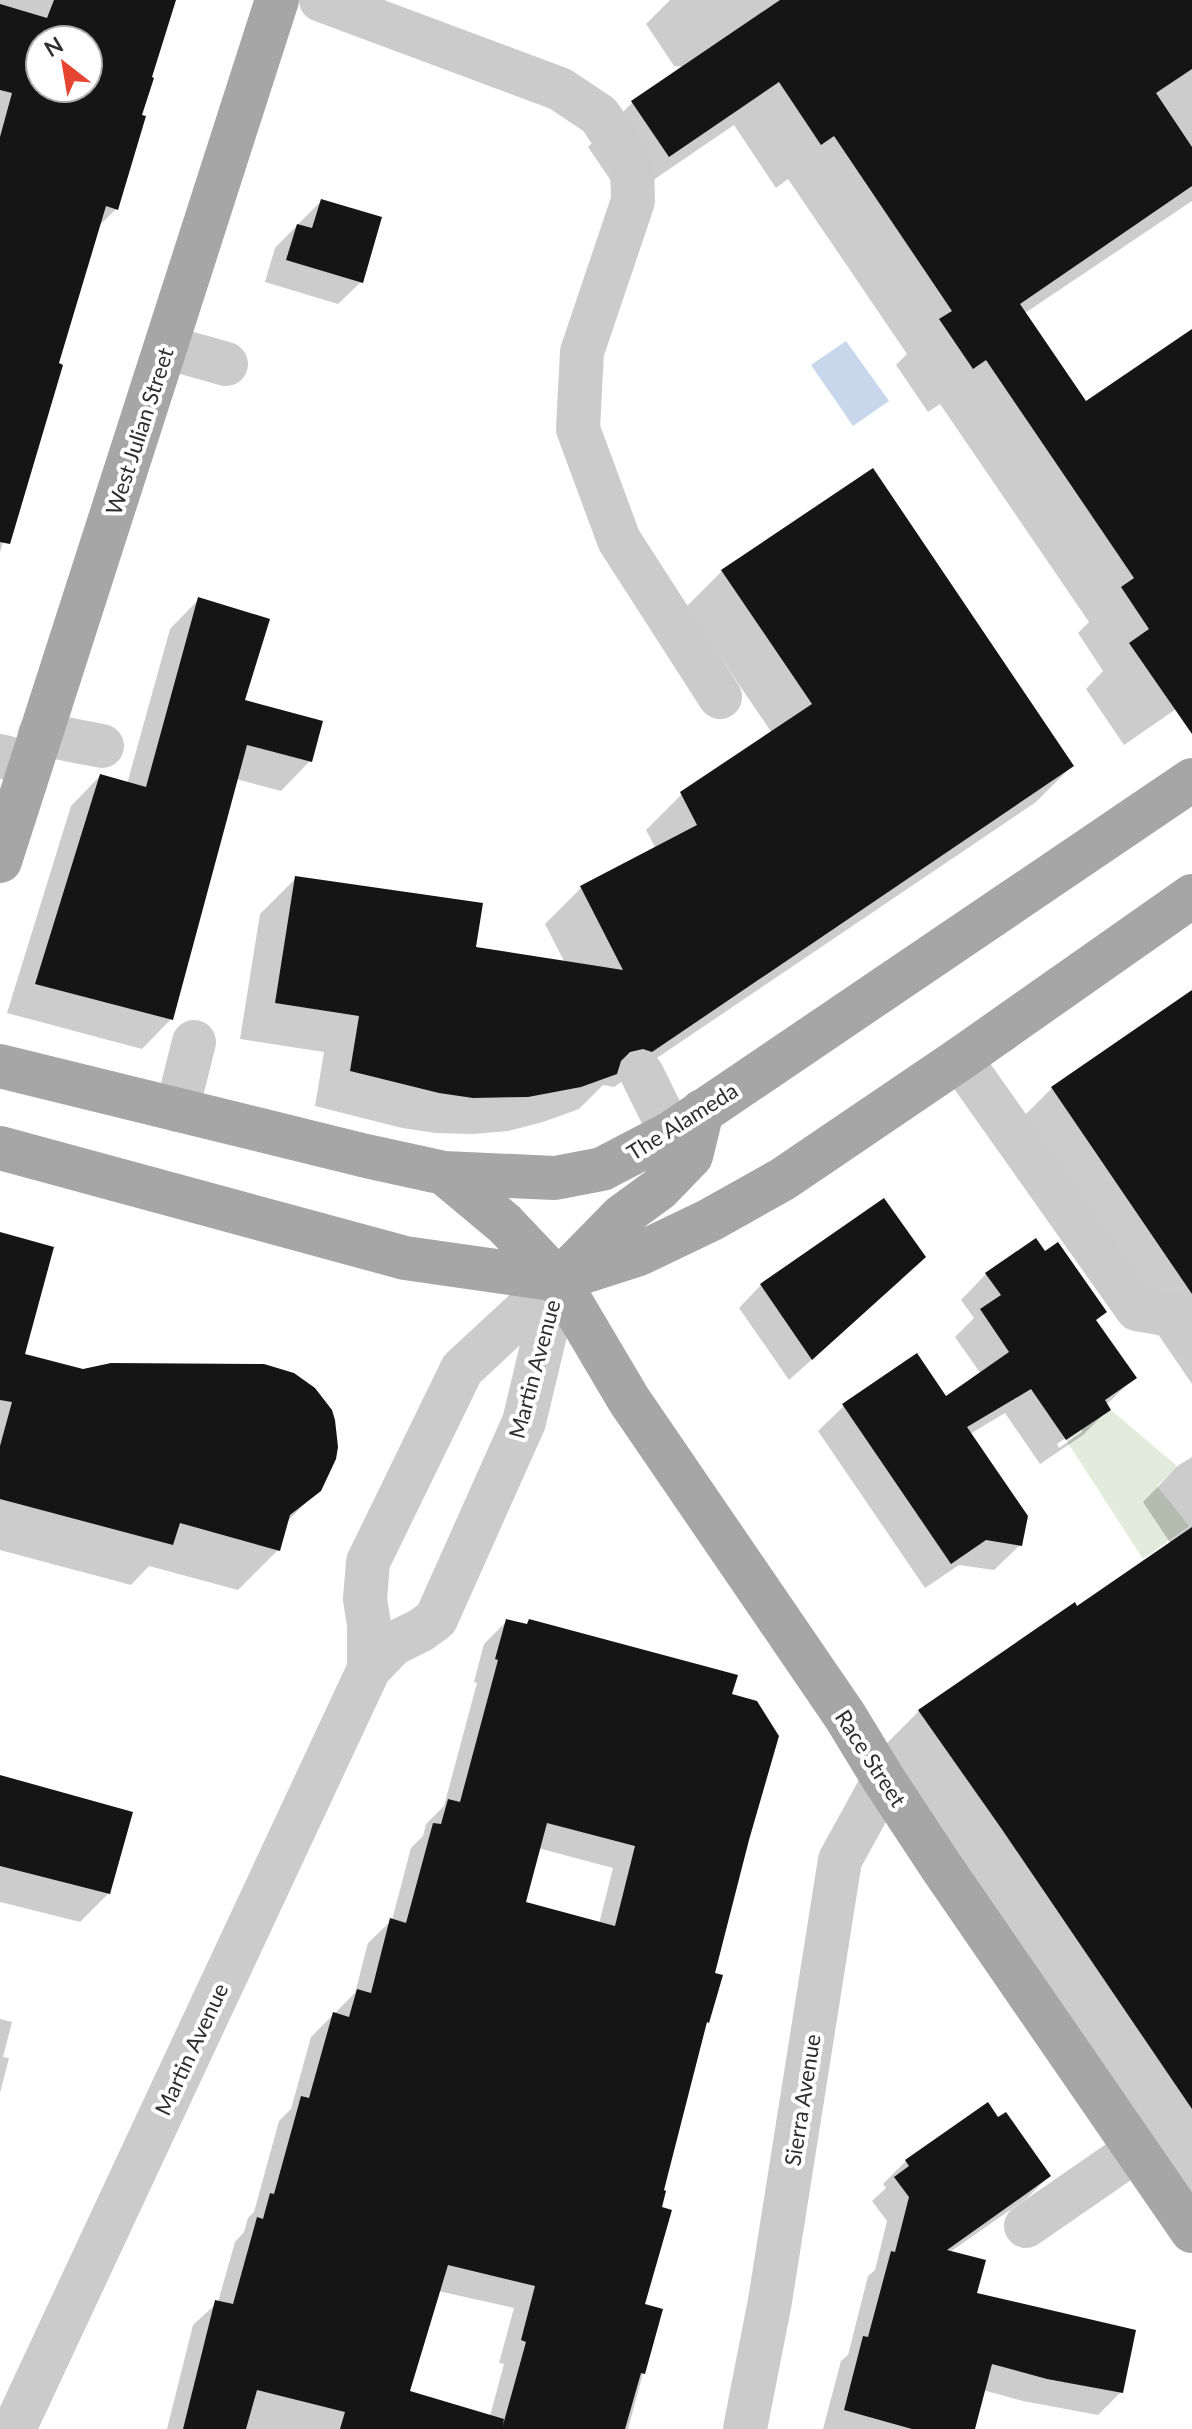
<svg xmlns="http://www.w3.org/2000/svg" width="1192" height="2429" viewBox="0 0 1192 2429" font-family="Lato,sans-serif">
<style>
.green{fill:#e1ecdc}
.water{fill:#c8d7eb}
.shadow{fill:#0003;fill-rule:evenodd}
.building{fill:#151515;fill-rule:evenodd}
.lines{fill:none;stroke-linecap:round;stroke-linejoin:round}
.minor{stroke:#cbcbcb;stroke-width:44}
.major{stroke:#a6a6a6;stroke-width:44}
.labels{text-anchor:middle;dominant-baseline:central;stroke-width:8;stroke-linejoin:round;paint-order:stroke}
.street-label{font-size:22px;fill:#2e2e2e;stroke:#fff}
</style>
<rect width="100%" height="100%" fill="#fff"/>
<path class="green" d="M 1111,1410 L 1178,1467 L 1157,1486 L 1189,1526 L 1143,1559 L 1066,1440 Z"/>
<path class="water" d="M 846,341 L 889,401 L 853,426 L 811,365 Z"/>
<path class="shadow" d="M 0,0 L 174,0 L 150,78 L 117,208 L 98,227 L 0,552 ZM 40,40 L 88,40 L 88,88 L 40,88 Z
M 670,0 L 1192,0 L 1192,201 L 1025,313 L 1086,404 L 1192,331 L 1192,698 L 1124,745 L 1086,689 L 1103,671 L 1078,633 L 1089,622 L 940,404 L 928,412 L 896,365 L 907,354 L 788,179 L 776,188 L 734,125 L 624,200 L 588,147 L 633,102 L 684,67 L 674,66 L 646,24 Z
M 321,201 L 361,282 L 338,304 L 265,282 L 275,248 Z
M 722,571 L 1072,766 L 1036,802 L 614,1087 L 603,1085 L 579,1109 L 543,1122 L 508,1131 L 474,1134 L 436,1133 L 402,1128 L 315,1106 L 324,1052 L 240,1039 L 260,914 L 296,878 L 473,948 L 565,963 L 545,924 L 581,888 L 656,849 L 646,830 L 682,794 L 772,733 L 686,607 Z
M 199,599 L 243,702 L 310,761 L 281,791 L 236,779 L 171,1019 L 142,1049 L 7,1013 L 71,806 L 100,776 L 127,784 L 170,629 Z
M 1192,1011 L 1192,1384 L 1015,1125 L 1052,1088 Z
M 0,1234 L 23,1355 L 319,1489 L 286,1523 L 278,1550 L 238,1590 L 149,1566 L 131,1585 L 0,1550 Z
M 1044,1253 L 1104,1312 L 1095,1321 L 1134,1378 L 1106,1405 L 1109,1409 L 1083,1435 L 1040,1464 L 1005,1413 L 970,1434 L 1020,1545 L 994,1570 L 959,1565 L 925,1588 L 818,1431 L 844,1406 L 946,1399 L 981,1374 L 955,1337 L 974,1318 L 961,1300 L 986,1274 ZM 1082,1427 L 1082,1432 L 1059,1448 L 1057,1444 Z
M 901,1280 L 789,1380 L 739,1308 L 761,1285 Z
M 1192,1457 L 1192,2196 L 882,1748 L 919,1711 L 1074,1605 L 1076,1609 L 1171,1544 L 1143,1502 L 1179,1465 Z
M 507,1621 L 525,1626 L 530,1621 L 730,1696 L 712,1974 L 707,2022 L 704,2025 L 661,2192 L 643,2306 L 660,2310 L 628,2429 L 167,2429 L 193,2325 L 218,2302 L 235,2242 L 244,2232 L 248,2218 L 254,2212 L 279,2121 L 291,2109 L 311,2037 L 355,1993 L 368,1943 L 392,1920 L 411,1848 L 423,1836 L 426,1824 L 444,1806 L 477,1683 L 474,1682 L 484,1644 ZM 538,1848 L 613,1868 L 599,1924 L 524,1903 ZM 438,2291 L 514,2308 L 499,2363 L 504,2364 L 490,2416 L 407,2392 Z
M 0,1777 L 109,1893 L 80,1922 L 0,1902 Z
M 0,2019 L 12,2022 L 3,2057 L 9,2058 L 0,2093 Z
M 906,2161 L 1049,2176 L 1026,2199 L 950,2252 L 975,2294 L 1121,2392 L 1098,2415 L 1023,2401 L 983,2390 L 973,2429 L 823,2429 L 841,2361 L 848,2355 L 868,2276 L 875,2270 L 887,2221 L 872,2201 L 886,2188 L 883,2184 Z"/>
<path class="building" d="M 54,0 L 176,0 L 152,77 L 154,78 L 142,115 L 146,116 L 118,210 L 106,206 L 59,363 L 63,365 L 10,544 L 0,542 L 0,137 L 12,93 L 0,90 L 0,4 L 47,18 ZM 40,40 L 88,40 L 88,88 L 40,88 Z
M 780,0 L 1192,0 L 1192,69 L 1156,93 L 1192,147 L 1192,186 L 1020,304 L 1086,401 L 1192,329 L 1192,734 L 1129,643 L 1149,629 L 1121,587 L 1134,578 L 986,360 L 973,369 L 939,319 L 952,311 L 834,136 L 821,145 L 779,82 L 669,157 L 631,101 Z
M 321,199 L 382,217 L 363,283 L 286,260 L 297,224 L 312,228 Z
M 873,468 L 1074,766 L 652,1052 L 643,1049 L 630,1052 L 621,1061 L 617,1074 L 581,1087 L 528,1097 L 473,1098 L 439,1093 L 350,1071 L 359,1016 L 275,1003 L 295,876 L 483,903 L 476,947 L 623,970 L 580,886 L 697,825 L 680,792 L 812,704 L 721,570 Z
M 198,597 L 270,619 L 245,700 L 323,721 L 312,762 L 247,745 L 173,1020 L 35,984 L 100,774 L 146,787 Z
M 1192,990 L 1192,1294 L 1051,1087 Z
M 884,1198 L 926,1257 L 812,1360 L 760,1284 Z
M 0,1232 L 54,1247 L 25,1354 L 83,1369 L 111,1363 L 264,1364 L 294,1373 L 315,1388 L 332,1410 L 335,1420 L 338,1447 L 336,1459 L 321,1491 L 290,1515 L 280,1551 L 180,1523 L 173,1545 L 0,1499 L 0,1446 L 12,1402 L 0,1400 Z
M 1036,1238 L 1045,1251 L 1058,1242 L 1107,1312 L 1096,1320 L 1137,1378 L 1105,1400 L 1111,1410 L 1066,1440 L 1031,1389 L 967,1427 L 1028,1516 L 1022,1546 L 986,1540 L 951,1564 L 842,1404 L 917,1353 L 946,1396 L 1009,1352 L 980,1309 L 1001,1295 L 985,1273 Z
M 1192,1527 L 1192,2109 L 1001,1828 L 918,1710 L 1075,1602 L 1077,1606 Z
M 506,1619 L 527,1624 L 529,1619 L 738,1675 L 732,1694 L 757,1701 L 779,1736 L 749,1840 L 715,1973 L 723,1975 L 709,2023 L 707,2022 L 664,2190 L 666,2191 L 662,2207 L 672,2210 L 645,2304 L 663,2309 L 645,2374 L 641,2373 L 625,2429 L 340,2429 L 345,2412 L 257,2390 L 246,2429 L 183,2429 L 215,2300 L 233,2304 L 257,2217 L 263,2219 L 270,2193 L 274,2194 L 301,2096 L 309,2098 L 333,2012 L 349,2017 L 357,1989 L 371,1993 L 390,1918 L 406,1923 L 433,1823 L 441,1824 L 448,1799 L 460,1802 L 498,1660 L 495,1659 ZM 547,1823 L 635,1846 L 615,1926 L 526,1902 ZM 448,2265 L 535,2286 L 521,2340 L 526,2342 L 503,2425 L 504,2419 L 410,2391 Z
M 0,1775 L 133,1812 L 110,1894 L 0,1866 Z
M 988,2102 L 998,2117 L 1006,2112 L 1051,2176 L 947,2250 L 986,2260 L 977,2293 L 1136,2330 L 1123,2393 L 1047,2379 L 992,2364 L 975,2429 L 912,2429 L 844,2410 L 863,2336 L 868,2337 L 891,2251 L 895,2252 L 909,2197 L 894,2177 L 909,2166 L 905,2160 Z"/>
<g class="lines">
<path class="minor" d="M 321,0 L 560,89 L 599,115 L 632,163 L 633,201 L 582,352 L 578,429 L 619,540 L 720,697
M 166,347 L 226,364
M 40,734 L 102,746
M 0,756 L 31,764
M 960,1059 L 1137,1309 L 1177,1316 L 1192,1338
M 642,1074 L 671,1133
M 177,1110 L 194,1042
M 369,1669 L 369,1624 L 365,1599 L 368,1562 L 462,1369 L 558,1280
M 1026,2226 L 1136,2150
M 14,2429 L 369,1669 L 393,1644 L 421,1630 L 436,1619 L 524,1422 L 558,1280
M 745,2429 L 770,2301 L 840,1860 L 884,1780"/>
<path class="major" d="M 0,861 L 277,0
M 0,1066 L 366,1156 L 444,1173 L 555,1178 L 602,1169 L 671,1133 L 1192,780
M 0,1148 L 405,1258 L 558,1280 L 639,1254 L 710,1220 L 783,1179 L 960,1059 L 1192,896
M 444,1173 L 505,1224 L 558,1280 L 629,1400 L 845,1716 L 884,1780 L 942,1868 L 1192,2231
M 566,1273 L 622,1216 L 659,1189 L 691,1156 L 702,1111"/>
</g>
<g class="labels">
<g class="street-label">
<text transform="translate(139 431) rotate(-72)">West Julian Street</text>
<text transform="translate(682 1121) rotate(-32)">The Alameda</text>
<text transform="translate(534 1369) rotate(-75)">Martin Avenue</text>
<text transform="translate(871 1758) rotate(57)">Race Street</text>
<text transform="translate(191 2049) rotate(-65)">Martin Avenue</text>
<text transform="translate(802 2100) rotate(-81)">Sierra Avenue</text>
</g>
</g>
<g transform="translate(64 64) rotate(329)"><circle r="38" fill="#ffffff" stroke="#ababab" stroke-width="2"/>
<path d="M0-6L14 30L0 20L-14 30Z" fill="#e54531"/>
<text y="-12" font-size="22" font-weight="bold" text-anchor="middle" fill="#2e2e2e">N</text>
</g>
</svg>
